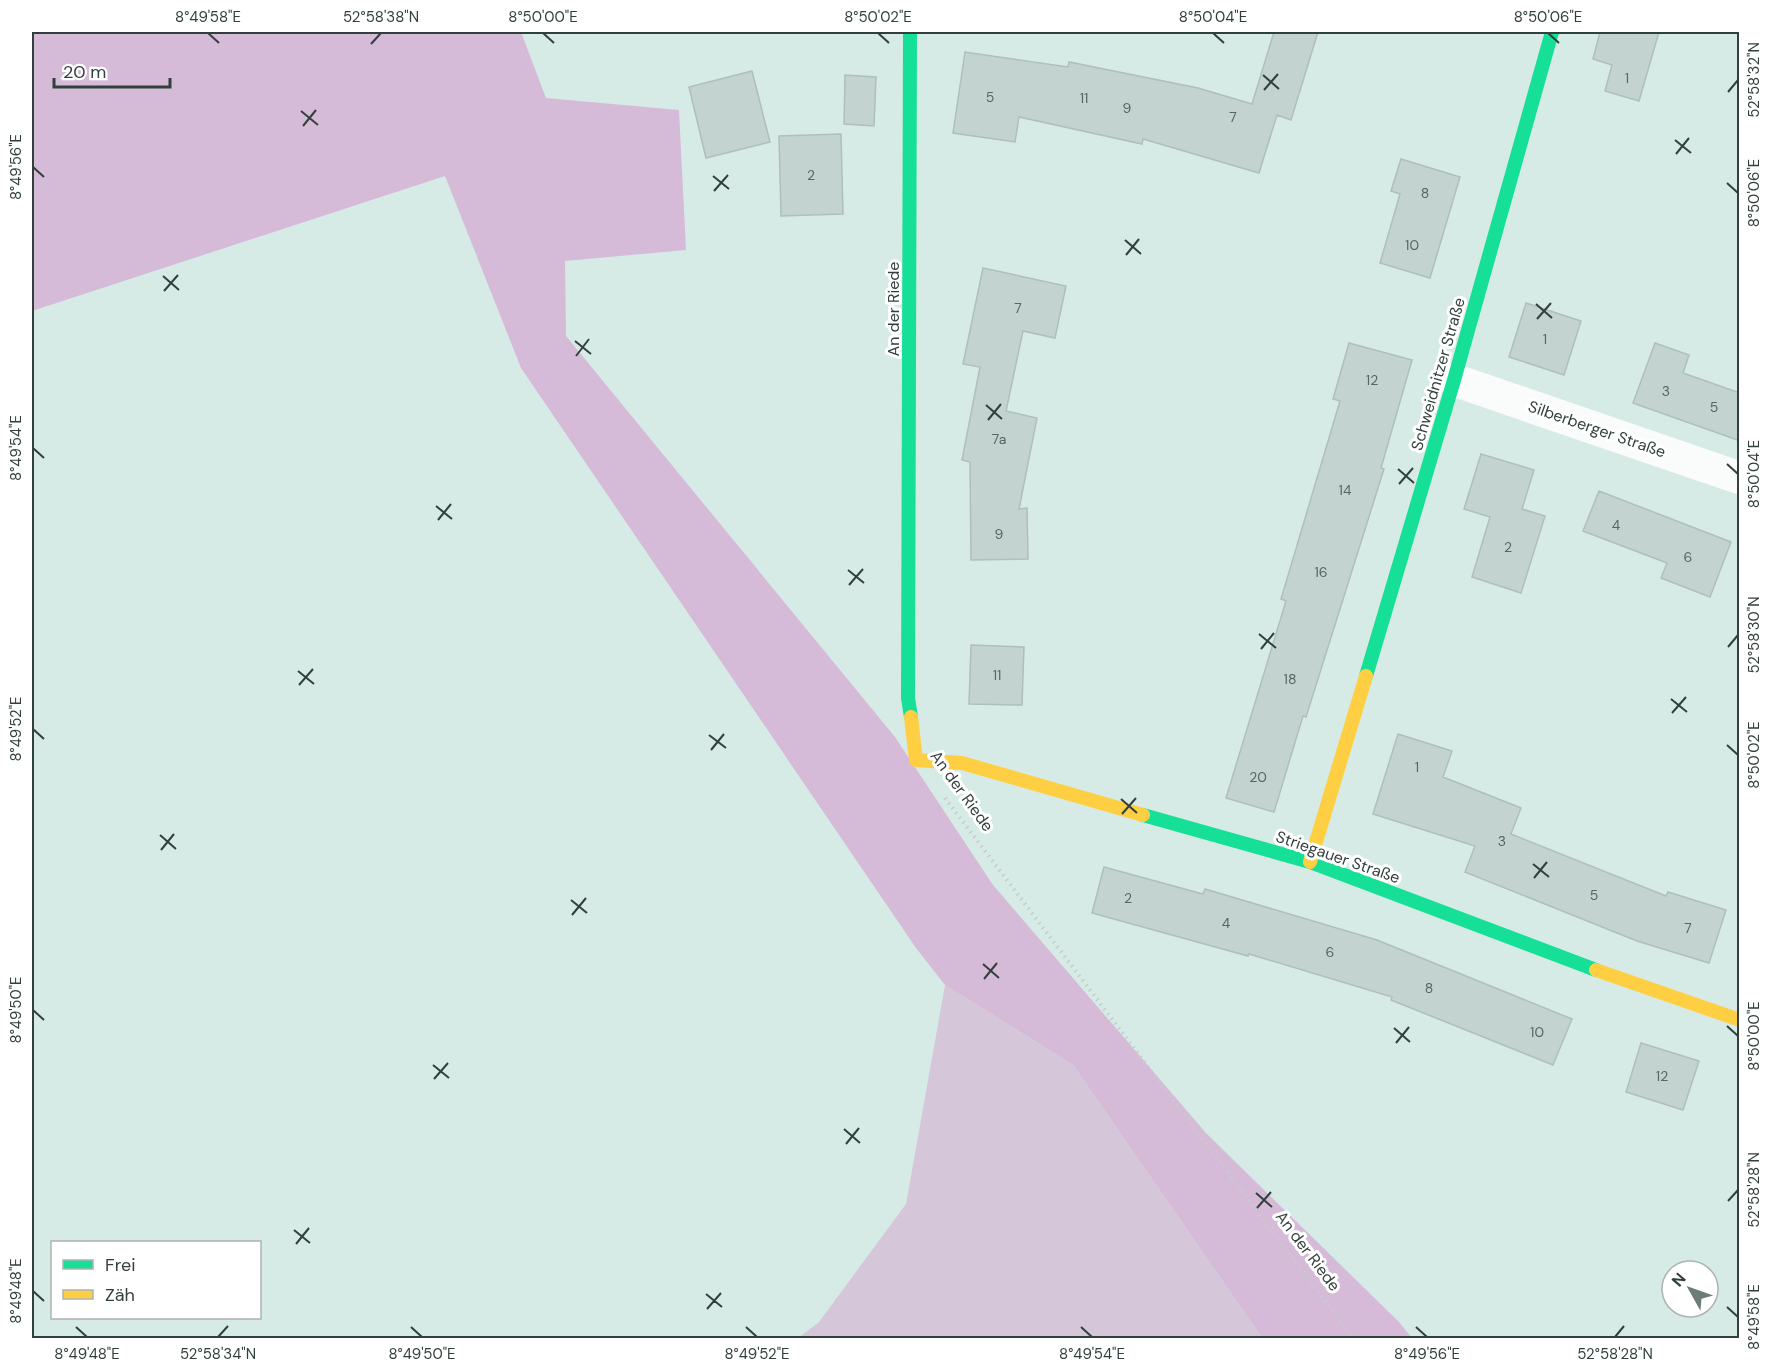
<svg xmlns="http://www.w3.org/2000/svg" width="1771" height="1370" viewBox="0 0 1771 1370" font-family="'DM Sans',sans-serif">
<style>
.green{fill:#d6c6d9}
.forest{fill:#d6bbd8}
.building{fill:#c3d3cf;stroke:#afbfbb;stroke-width:1.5}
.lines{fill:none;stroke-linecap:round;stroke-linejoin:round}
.path{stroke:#c6cccb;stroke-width:4;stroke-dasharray:1.5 4.5;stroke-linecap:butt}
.street{stroke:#f9fcfb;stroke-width:33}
.fast{stroke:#16e098;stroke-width:14}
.slow{stroke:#ffcf43;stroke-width:14}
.ticks{fill:none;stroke:#32403d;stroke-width:2}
.labels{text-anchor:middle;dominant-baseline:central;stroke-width:6;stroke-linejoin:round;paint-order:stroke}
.number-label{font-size:14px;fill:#576662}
.street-label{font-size:16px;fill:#32403d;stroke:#fff}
.neatline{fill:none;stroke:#32403d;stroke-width:2}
.ticks-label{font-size:15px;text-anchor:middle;fill:#32403d}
</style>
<rect width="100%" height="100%" fill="#d7ebe6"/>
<path class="green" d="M 945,985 L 1073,1065 L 1262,1338 L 798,1338 L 819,1322 L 906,1204 Z"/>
<path class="forest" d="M 32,32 L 521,32 L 546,98 L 679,110 L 686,250 L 565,261 L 566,336 L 895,737 L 993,885 L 1206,1133 L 1399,1322 L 1412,1338 L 1262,1338 L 1073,1065 L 945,985 L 916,948 L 521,368 L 445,176 L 32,311 Z"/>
<path class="building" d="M 1274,32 L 1318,32 L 1291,120 L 1277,115 L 1259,173 L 1143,139 L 1142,144 L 1019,117 L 1015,142 L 953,133 L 965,52 L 1068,67 L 1069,62 L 1198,88 L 1252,104 Z
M 1600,32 L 1659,32 L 1639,101 L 1605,91 L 1612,65 L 1593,59 Z
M 752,71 L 770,142 L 706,158 L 689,87 Z
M 845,75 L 876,77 L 874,126 L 844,124 Z
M 841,134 L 843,214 L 781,216 L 779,136 Z
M 1401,159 L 1460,177 L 1430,278 L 1380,263 L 1400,194 L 1391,191 Z
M 983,268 L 1066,286 L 1055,338 L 1023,331 L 1006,411 L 1037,418 L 1019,509 L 1027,508 L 1028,559 L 971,560 L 970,462 L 962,460 L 980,367 L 963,364 Z
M 1526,303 L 1581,321 L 1564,375 L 1509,357 Z
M 1349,343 L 1412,360 L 1381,468 L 1384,469 L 1306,717 L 1303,716 L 1274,812 L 1226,798 L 1286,601 L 1281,599 L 1340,401 L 1333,399 Z
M 1655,343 L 1689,355 L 1683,373 L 1740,393 L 1740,441 L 1633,403 Z
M 1481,454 L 1534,470 L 1522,509 L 1545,516 L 1521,593 L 1472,577 L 1490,517 L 1464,509 Z
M 1599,491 L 1731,542 L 1710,597 L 1661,578 L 1667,563 L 1583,531 Z
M 971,645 L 1024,647 L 1022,705 L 969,704 Z
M 1398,734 L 1452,751 L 1443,777 L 1521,808 L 1511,834 L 1666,896 L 1668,892 L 1726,910 L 1709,963 L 1637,941 L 1465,872 L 1475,846 L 1373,814 Z
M 1104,867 L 1203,894 L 1205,889 L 1377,940 L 1572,1019 L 1553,1065 L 1391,1000 L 1392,997 L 1249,954 L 1248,956 L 1092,913 Z
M 1641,1043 L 1699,1061 L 1683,1110 L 1626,1092 Z"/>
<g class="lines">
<path class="path" d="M 945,798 L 1353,1338"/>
<path class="street" d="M 1454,380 L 1740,478"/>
<path class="fast" d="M 910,32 L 908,698 L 911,717
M 1366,676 L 1454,380 L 1552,32
M 1143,815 L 1310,862 L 1596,970"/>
<path class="slow" d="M 911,717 L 916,760 L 962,763 L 1143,815
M 1310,862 L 1366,676
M 1596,970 L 1740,1020"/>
</g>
<path class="ticks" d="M 208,33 L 219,43M 543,33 L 554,43M 878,33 L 889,43M 1213,33 L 1224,43M 1548,33 L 1559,43M 371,44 L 381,33M 1263,75 L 1279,89M 1264,90 L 1278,74M 1728,92 L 1738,80M 301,111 L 318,125M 303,126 L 316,110M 1675,140 L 1691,153M 1676,154 L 1689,138M 33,167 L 44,177M 713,176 L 729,189M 1727,183 L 1738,193M 714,191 L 728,175M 1125,240 L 1141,254M 1126,255 L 1139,239M 163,276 L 179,290M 164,291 L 178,275M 1536,304 L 1552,318M 1537,319 L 1551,303M 575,341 L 591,354M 576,356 L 589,339M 986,405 L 1002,419M 988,420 L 1001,404M 33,448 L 44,458M 1727,464 L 1738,474M 1398,469 L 1414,483M 1399,484 L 1413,468M 436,506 L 452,519M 438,520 L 451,504M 848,570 L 864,583M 849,585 L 863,569M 1259,634 L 1276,648M 1728,647 L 1738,635M 1261,649 L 1274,633M 298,671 L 314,684M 299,685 L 313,669M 1671,699 L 1687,712M 1672,713 L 1686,697M 33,729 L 44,739M 709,735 L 726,748M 1727,745 L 1738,755M 711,750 L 724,734M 1121,799 L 1137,813M 1122,814 L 1136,798M 160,835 L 176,849M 161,850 L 174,834M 1533,864 L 1549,877M 1534,878 L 1547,862M 571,900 L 587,913M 572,915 L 586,898M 983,964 L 999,978M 984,979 L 997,963M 33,1010 L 44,1020M 1727,1026 L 1738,1036M 1394,1028 L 1410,1042M 1396,1043 L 1409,1027M 433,1065 L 449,1078M 434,1079 L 448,1063M 844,1129 L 860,1143M 846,1144 L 859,1128M 1256,1193 L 1272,1207M 1728,1201 L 1738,1190M 1257,1208 L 1271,1192M 294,1230 L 310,1243M 296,1244 L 309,1228M 33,1291 L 44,1301M 706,1294 L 722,1307M 1727,1307 L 1738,1317M 707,1309 L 721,1293M 76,1327 L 87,1337M 411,1327 L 422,1337M 746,1327 L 757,1337M 1081,1327 L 1092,1337M 1416,1327 L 1427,1337M 218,1337 L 228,1326M 1615,1337 L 1624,1326"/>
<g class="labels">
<g class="number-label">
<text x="1627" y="78">1</text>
<text x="990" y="97">5</text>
<text x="1084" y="98">11</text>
<text x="1127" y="108">9</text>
<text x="1233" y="117">7</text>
<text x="811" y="175">2</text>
<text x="1425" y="193">8</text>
<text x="1412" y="245">10</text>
<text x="1018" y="308">7</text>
<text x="1545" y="339">1</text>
<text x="1372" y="380">12</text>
<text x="1666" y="391">3</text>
<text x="1714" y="407">5</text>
<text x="999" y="439">7a</text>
<text x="1345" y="490">14</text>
<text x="1616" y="525">4</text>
<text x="999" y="534">9</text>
<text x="1508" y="547">2</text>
<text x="1688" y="557">6</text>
<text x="1321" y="572">16</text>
<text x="997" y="675">11</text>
<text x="1290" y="679">18</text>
<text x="1417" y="767">1</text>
<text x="1258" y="777">20</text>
<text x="1502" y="841">3</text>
<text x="1594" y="895">5</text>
<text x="1128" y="898">2</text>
<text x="1226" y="923">4</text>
<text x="1688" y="928">7</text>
<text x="1330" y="952">6</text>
<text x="1429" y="988">8</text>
<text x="1537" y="1032">10</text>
<text x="1662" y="1076">12</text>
</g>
<g class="street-label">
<text transform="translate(893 309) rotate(-90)">An der Riede</text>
<text transform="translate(1438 374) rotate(-74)">Schweidnitzer Straße</text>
<text transform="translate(1597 429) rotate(19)">Silberberger Straße</text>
<text transform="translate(962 791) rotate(54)">An der Riede</text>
<text transform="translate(1338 857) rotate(19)">Striegauer Straße</text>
<text transform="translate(1308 1251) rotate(53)">An der Riede</text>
</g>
</g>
<rect width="1771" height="1370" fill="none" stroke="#ffffff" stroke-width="66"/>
<rect x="51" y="1241" width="210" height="78" fill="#ffffff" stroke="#adb3b1" stroke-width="1.5"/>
<rect x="63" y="1260" width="30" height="9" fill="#16e098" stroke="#adb3b1" stroke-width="1.5"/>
<text x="105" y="1271" font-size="18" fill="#32403d">Frei</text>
<rect x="63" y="1290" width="30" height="9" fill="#ffcf43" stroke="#adb3b1" stroke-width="1.5"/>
<text x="105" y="1301" font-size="18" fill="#32403d">Zäh</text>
<g transform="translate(1690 1289) rotate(310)"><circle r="28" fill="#ffffff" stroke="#adb3b1" stroke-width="1.5"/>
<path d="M0-4.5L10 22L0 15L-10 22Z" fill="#6c7c78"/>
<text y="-9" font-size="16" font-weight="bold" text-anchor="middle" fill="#32403d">N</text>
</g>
<path d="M54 78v9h116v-9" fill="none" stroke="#32403d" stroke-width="3"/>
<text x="63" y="78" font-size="18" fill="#32403d" stroke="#ffffff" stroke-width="4.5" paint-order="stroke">20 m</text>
<rect x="33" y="33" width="1705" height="1304" class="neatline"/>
<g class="ticks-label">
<text x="208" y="22">8°49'58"E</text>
<text x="381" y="22">52°58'38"N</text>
<text x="543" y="22">8°50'00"E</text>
<text x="878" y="22">8°50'02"E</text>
<text x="1213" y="22">8°50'04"E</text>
<text x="1548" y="22">8°50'06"E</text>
<text transform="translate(1754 80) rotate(-90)" y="5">52°58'32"N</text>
<text transform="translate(16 167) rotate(-90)" y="5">8°49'56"E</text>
<text transform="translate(1754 193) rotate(-90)" y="5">8°50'06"E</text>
<text transform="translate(16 448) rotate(-90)" y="5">8°49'54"E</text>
<text transform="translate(1754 474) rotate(-90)" y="5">8°50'04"E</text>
<text transform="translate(1754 635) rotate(-90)" y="5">52°58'30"N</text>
<text transform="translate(16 729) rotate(-90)" y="5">8°49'52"E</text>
<text transform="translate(1754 755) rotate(-90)" y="5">8°50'02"E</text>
<text transform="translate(16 1010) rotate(-90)" y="5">8°49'50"E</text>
<text transform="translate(1754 1036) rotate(-90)" y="5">8°50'00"E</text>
<text transform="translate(1754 1190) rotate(-90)" y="5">52°58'28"N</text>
<text transform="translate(16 1291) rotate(-90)" y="5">8°49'48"E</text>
<text transform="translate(1754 1317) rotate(-90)" y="5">8°49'58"E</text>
<text x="87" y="1359">8°49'48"E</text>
<text x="218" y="1359">52°58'34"N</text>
<text x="422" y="1359">8°49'50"E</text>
<text x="757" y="1359">8°49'52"E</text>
<text x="1092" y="1359">8°49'54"E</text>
<text x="1427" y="1359">8°49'56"E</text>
<text x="1615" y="1359">52°58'28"N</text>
</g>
</svg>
